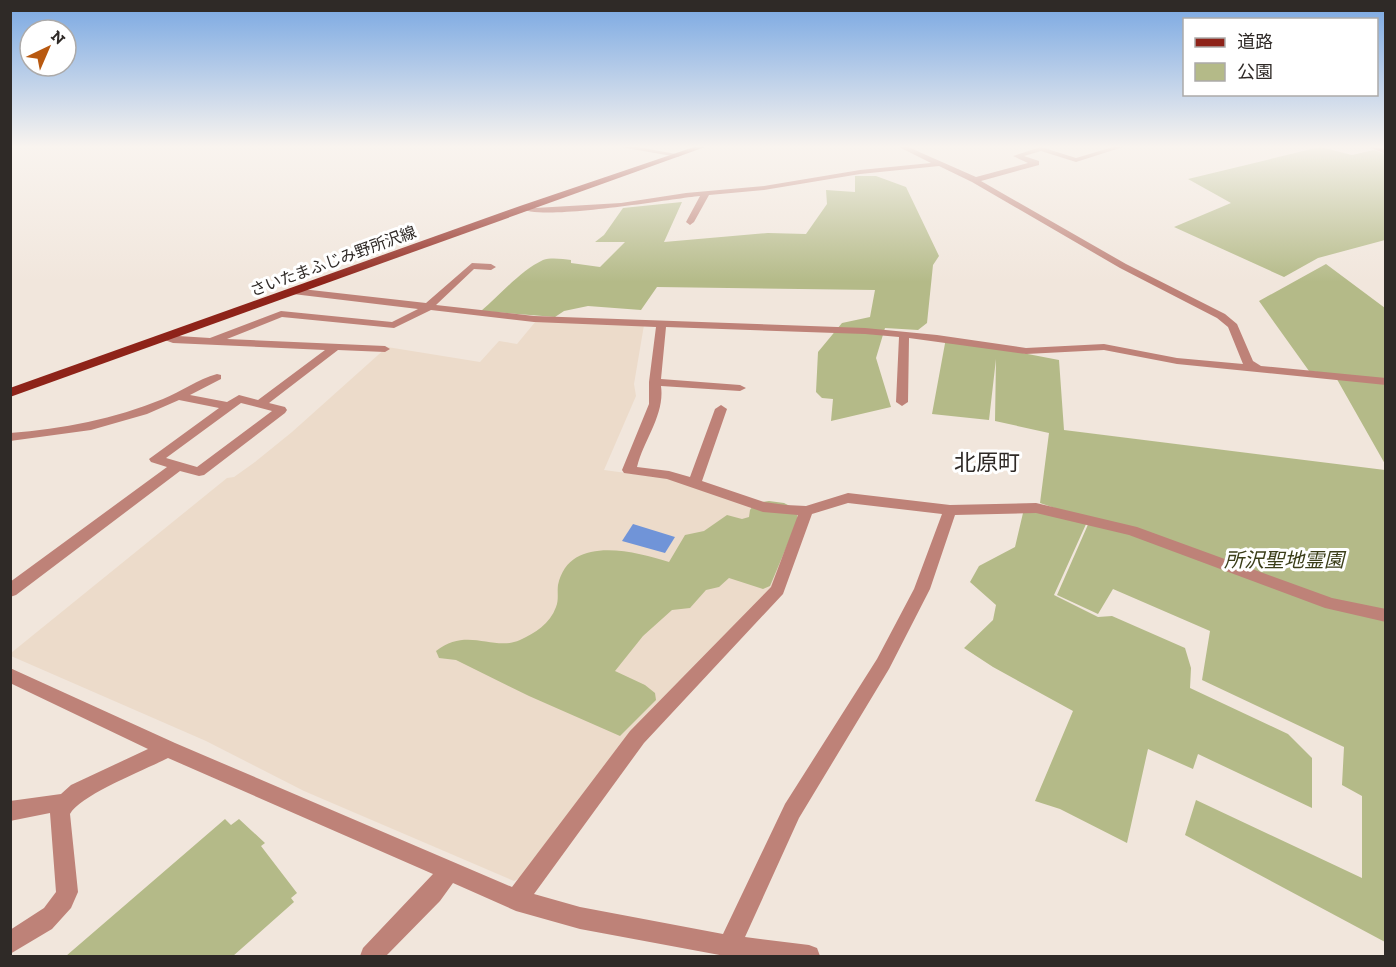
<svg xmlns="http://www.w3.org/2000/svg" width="1396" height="967" viewBox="0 0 1396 967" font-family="'Zilla Slab','Noto Sans JP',serif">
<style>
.medical{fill:#ecdbca}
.green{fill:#b4ba88}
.water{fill:#7094d8}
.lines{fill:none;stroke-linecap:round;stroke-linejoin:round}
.minor{fill:#be8278;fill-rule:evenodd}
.major{fill:#8e2319;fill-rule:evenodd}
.labels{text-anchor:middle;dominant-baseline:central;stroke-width:6;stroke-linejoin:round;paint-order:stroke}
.far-street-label{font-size:16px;fill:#2f2a27;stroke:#fff}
.park-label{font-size:20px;font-style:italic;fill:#3b3e19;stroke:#fff}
.quarter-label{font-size:22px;fill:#2f2a27;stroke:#fff}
</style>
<rect width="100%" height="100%" fill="#f1e6dc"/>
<path class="medical" d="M 536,321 L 644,325 L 634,384 L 636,396 L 604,470 L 671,479 L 798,517 L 772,588 L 528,874 L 514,881 L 304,791 L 206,741 L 11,656 L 11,653 L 227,478 L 234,477 L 255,462 L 292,432 L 387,347 L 480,362 L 499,341 L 517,344 Z"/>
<path class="green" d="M 1320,147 L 1352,155 L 1374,150 L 1385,154 L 1385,240 L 1318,258 L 1284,277 L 1174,227 L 1231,203 L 1188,179 Z
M 855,176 L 876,176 L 906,187 L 939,256 L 933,265 L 927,323 L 918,330 L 885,328 L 876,358 L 891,407 L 831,421 L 833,399 L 822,398 L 816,392 L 818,352 L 842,323 L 870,317 L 875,290 L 657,287 L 641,310 L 588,306 L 564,311 L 555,317 L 481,311 C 500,295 520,271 543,260 C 551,257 563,259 571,260 L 571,263 L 600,267 L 625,242 L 595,242 L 604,235 L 623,208 L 682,202 L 664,242 L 768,233 L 806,234 L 827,204 L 826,190 L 855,192 Z
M 1326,264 L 1385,308 L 1385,464 L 1334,374 L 1309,371 L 1259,301 Z
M 946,338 L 1059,360 L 1064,430 L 1385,470 L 1385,942 L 1185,835 L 1196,800 L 1362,878 L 1362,796 L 1342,785 L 1344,747 L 1202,680 L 1210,631 L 1113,589 L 1098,614 L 1057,595 L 1090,520 L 1040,503 L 1049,433 L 995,421 L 996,359 L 989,420 L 932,414 Z
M 769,501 L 784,503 L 798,510 L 797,522 L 770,586 L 763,589 L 729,578 L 719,587 L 706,590 L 690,608 L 672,610 L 643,636 L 615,671 L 645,685 L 655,693 L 656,700 L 620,736 L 529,696 L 456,660 L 439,658 L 436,651 C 468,626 493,652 520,640 C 535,633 550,624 556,607 C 559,600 557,592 558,585 C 569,534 634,551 669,562 L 685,535 L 704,531 L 727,515 L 742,519 L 749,517 L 750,510 L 755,503 Z
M 1041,512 L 1087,522 L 1054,595 L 1098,617 L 1112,616 L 1185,648 L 1191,668 L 1190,688 L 1288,734 L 1312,758 L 1312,808 L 1198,754 L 1193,769 L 1148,749 L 1127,843 L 1060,809 L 1035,801 L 1073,711 L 993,667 L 964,648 L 993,620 L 996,605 L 970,582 L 979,566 L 1015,547 L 1023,513 Z
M 225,819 L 231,825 L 239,819 L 265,843 L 261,846 L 297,893 L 291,898 L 294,902 L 233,956 L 66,956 Z"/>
<path class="water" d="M 633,524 L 675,537 L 665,553 L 622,541 Z"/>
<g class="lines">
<path class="minor" d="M 620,147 L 637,147 L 682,155 L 678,157 Z
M 899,147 L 908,147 L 976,177 L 1028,163 L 1013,156 L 1041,147 L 1076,158 L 1113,147 L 1123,147 L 1076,162 L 1041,151 L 1024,156 L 1039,161 L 1039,165 L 981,181 L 1126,264 L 1225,314 L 1237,324 L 1253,361 L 1261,366 L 1386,378 L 1386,385 L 1177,364 L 1104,350 L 1026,354 L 909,338 L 908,402 L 902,406 L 896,402 L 899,337 L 865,334 L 666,327 L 661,379 L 740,385 L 746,388 L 740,391 L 661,386 C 665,415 644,439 637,467 L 669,471 L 690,477 L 715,409 L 721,405 L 727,409 L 702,481 L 764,502 L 786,505 L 806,506 L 848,493 L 950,505 L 1036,503 L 1137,527 L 1332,598 L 1386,609 L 1386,622 L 1325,608 L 1129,535 L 1036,513 L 955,515 L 930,589 L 889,669 L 799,818 L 745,937 L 809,945 L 817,948 L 820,956 L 725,956 L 580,929 L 516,911 L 453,883 L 440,901 L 386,956 L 360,956 L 363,948 L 433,874 L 168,758 C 147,769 80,795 70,814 L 78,892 L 71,908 L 52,929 L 10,954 L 10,930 L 44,908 L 56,892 L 50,813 L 10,821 L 10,801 L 61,794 L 71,785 L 148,749 L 10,683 L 10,668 L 175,743 L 512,887 L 630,731 L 771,587 L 798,515 L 763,512 L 667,479 L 624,473 L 622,470 L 649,404 L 649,382 L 656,327 L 534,322 L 431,310 L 394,328 L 282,317 L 227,339 L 385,346 L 390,349 L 385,352 L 338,350 L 269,403 L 285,407 L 287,410 L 285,413 L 204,475 L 199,476 L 180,471 L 16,595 L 10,597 L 10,582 L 167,467 L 151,462 L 149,459 L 219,408 L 179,400 L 147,414 L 91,430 L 10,441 L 10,433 C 63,429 114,419 163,399 C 181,392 198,379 217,374 L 221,375 L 221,379 L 190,395 L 227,402 L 239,395 L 258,400 L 325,350 L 173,343 L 162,339 L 162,335 L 210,338 L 281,311 L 392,322 L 418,309 L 293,294 L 288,291 L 293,288 L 426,303 L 472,263 L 491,264 L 496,267 L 491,270 L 474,269 L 436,305 L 534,316 L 865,328 L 937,335 L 1026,348 L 1104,344 L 1177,358 L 1243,364 L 1228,327 L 1217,318 L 1120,268 L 972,182 L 939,166 L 860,174 L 764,190 L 709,195 L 694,222 L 690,225 L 686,222 L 700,196 C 668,199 541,222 519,208 L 523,206 L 535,208 L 621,203 L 686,193 L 764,186 L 860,170 L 931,163 ZM 241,403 L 272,411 L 197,467 L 166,458 ZM 848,503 L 942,514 L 914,589 L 877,659 L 785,804 L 723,934 L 580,907 L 534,894 L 644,743 L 783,594 L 812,514 Z
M 1370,147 L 1386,149 L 1386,154 L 1371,148 Z"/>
<path class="major" d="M 694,147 L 705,147 L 10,397 L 10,388 L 520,206 Z"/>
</g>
<linearGradient id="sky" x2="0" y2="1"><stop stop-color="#78a7e2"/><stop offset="0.52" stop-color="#f9f4ef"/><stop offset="1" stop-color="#f9f4ef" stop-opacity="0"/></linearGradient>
<rect width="1396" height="282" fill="url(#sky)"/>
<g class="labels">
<g class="far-street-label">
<text transform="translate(333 261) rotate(-20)">さいたまふじみ野所沢線</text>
</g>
<g class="park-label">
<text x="1284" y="560">所沢聖地霊園</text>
</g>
<g class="quarter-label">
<text x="987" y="462">北原町</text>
</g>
</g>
<rect width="1396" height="967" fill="none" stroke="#2f2a27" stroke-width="24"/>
<rect x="1183" y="18" width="195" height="78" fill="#ffffff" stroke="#acaaa9" stroke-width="1.5"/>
<rect x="1195" y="38" width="30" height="9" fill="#8e2319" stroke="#acaaa9" stroke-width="1.5"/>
<text x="1237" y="48" font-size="18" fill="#2f2a27">道路</text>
<rect x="1195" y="63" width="30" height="18" fill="#b4ba88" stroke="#acaaa9" stroke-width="1.5"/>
<text x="1237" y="78" font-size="18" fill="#2f2a27">公園</text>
<g transform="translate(48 48) rotate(44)"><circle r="28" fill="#ffffff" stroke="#acaaa9" stroke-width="1.5"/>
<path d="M0-4.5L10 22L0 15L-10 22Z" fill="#b85910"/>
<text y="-9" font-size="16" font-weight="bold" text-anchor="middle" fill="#2f2a27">N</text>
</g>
</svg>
